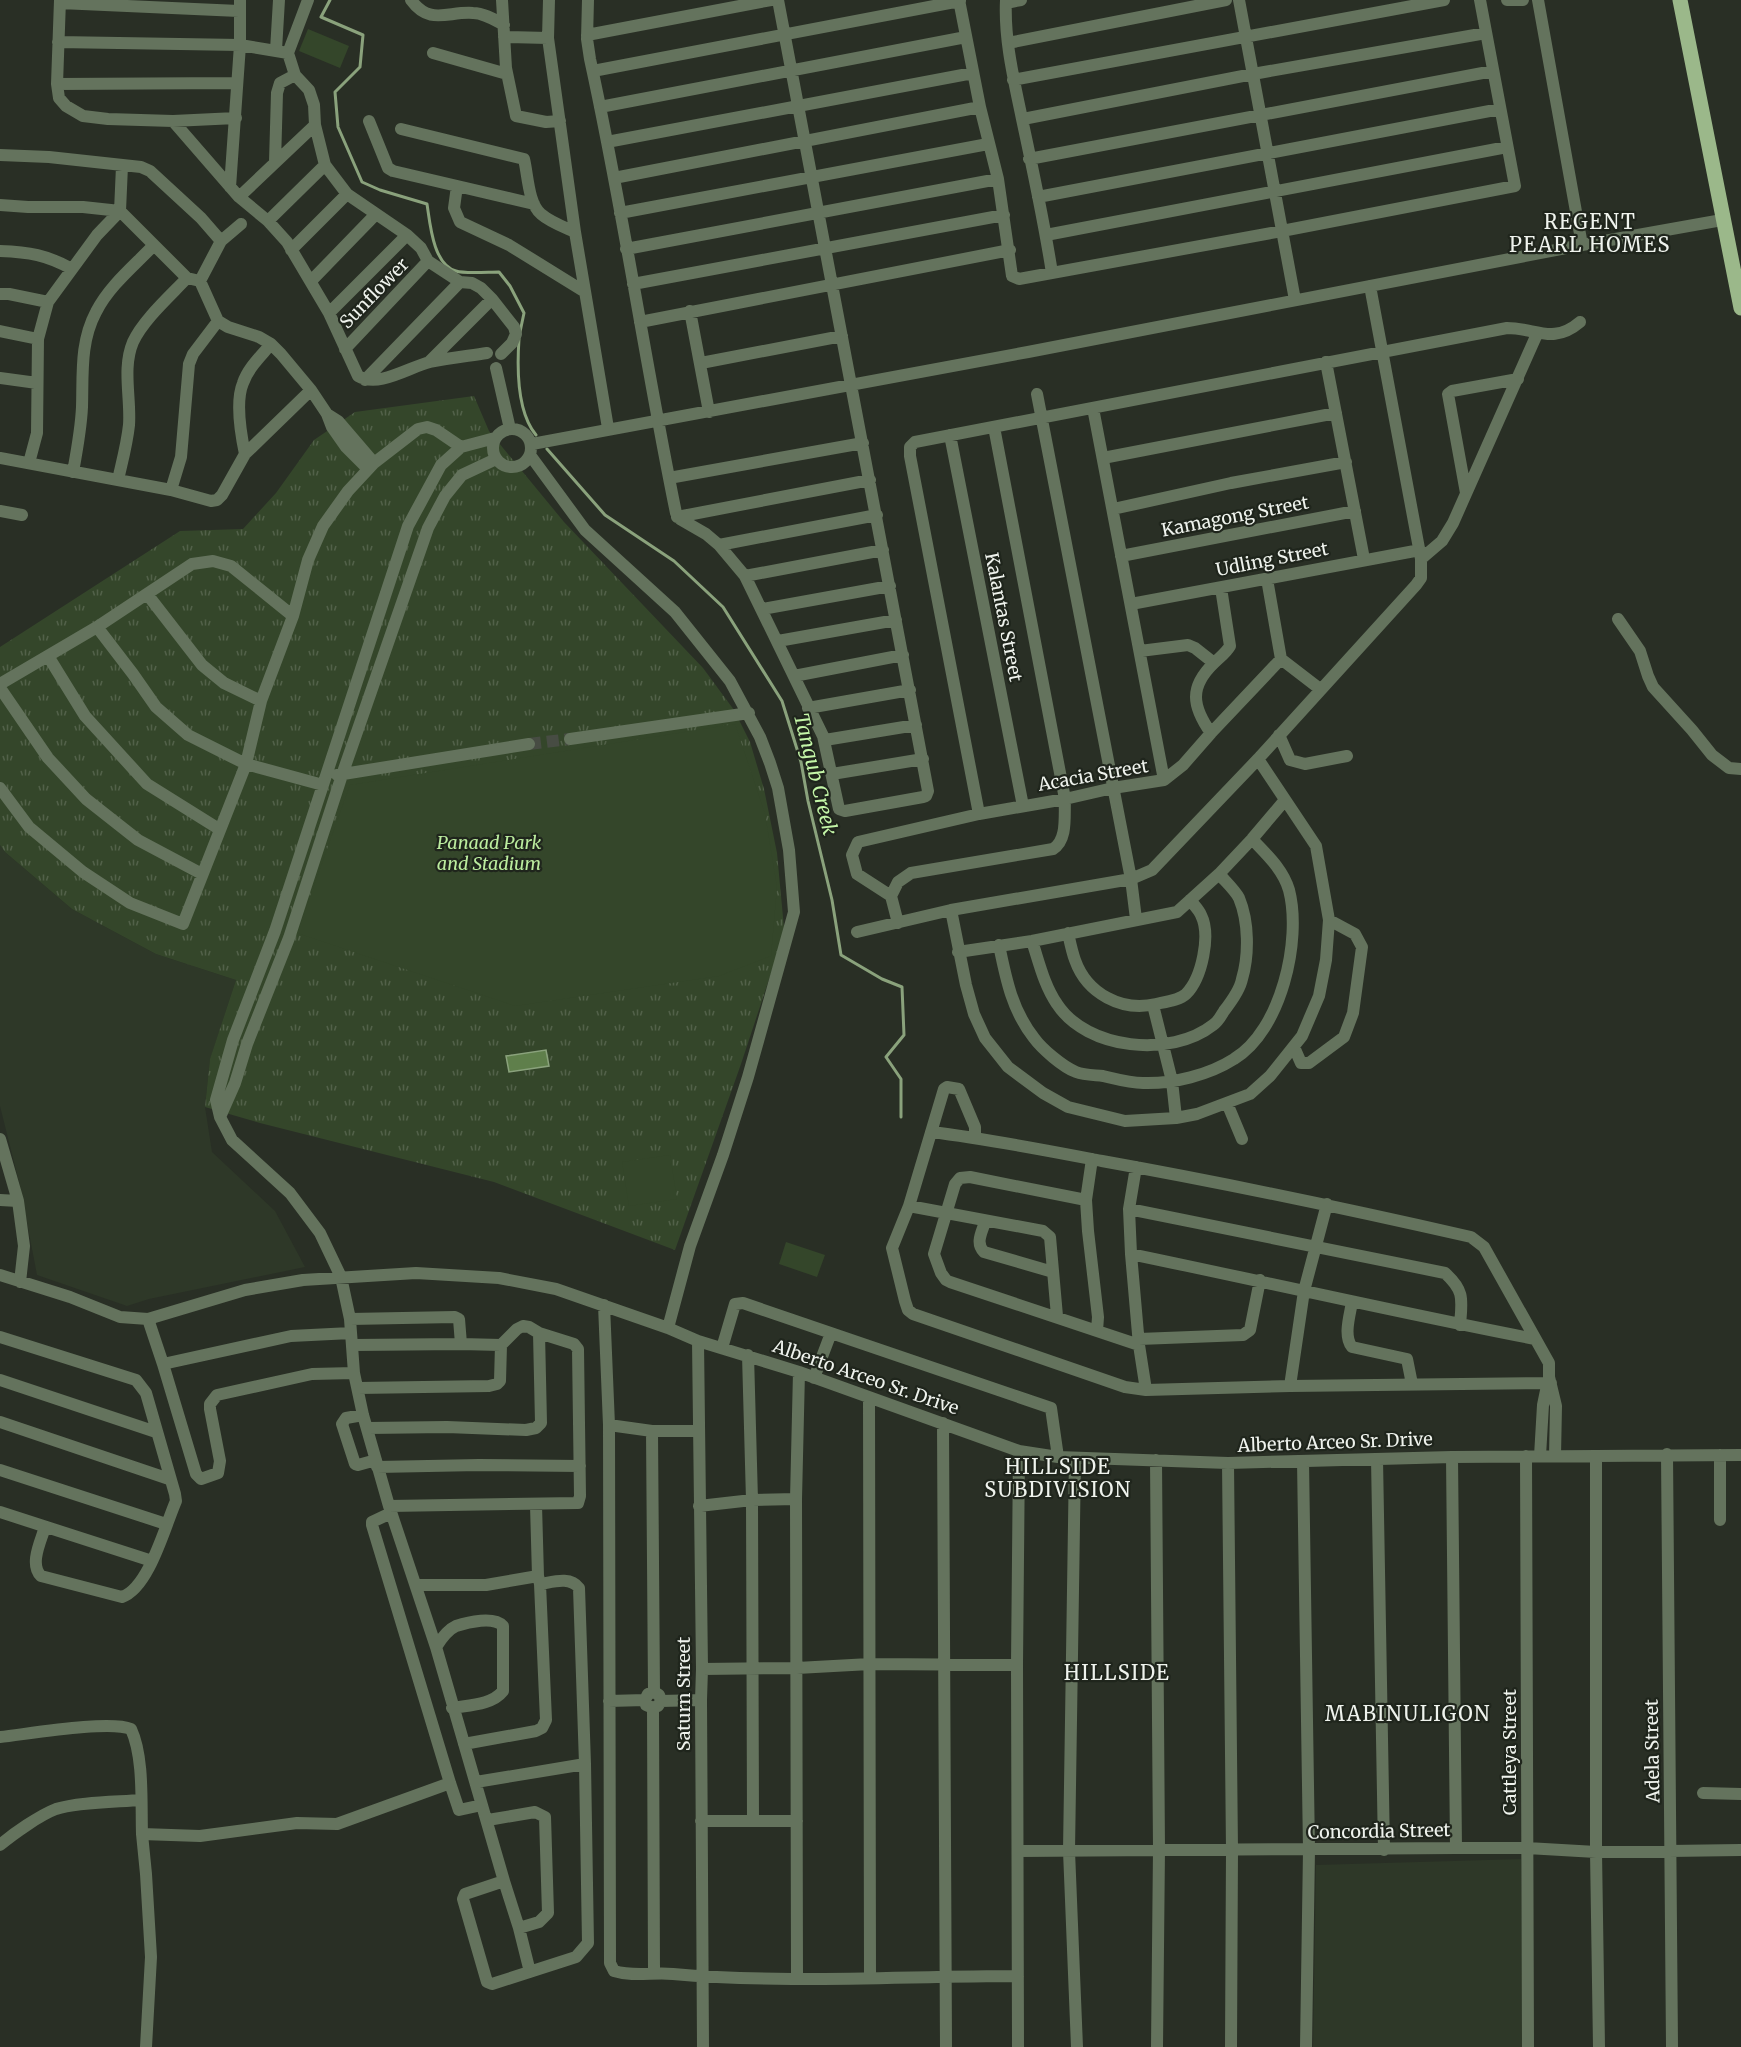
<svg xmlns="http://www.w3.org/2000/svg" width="1741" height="2047" viewBox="0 0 1741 2047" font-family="Merriweather,serif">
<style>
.built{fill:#2e3828}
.park{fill:url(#park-tufts)}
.pitch{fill:#34462a}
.water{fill:#5f7f4b;stroke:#8aa27c;stroke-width:1.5}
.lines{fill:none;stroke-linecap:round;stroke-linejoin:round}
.stream{stroke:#8aa27c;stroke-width:3}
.minor-tunnel{stroke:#474c43;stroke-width:12;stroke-dasharray:12 6;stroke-linecap:butt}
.minor{stroke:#64735d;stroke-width:12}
.major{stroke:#9bb88a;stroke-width:15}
.labels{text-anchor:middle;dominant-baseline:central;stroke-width:4.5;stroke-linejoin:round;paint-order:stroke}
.street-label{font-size:18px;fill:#eff3ed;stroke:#1f251c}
.park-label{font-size:18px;font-style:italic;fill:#bbec9e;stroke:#1f251c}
.neighbourhood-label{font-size:20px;letter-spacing:1.5px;fill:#eff3ed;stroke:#1f251c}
.water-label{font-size:20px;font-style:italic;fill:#c4f6a8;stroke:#1f251c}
</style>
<defs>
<pattern id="park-tufts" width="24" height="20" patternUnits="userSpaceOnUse" patternTransform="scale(1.5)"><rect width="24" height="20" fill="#34462a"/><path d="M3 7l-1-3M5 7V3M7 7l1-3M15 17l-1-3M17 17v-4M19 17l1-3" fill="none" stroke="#526149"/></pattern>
</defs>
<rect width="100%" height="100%" fill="#292f25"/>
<path class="built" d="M 0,845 L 5,852 L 72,909 L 156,954 L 236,980 L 210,1060 L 205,1107 L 212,1152 L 275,1211 L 305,1267 L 149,1299 L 127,1306 L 37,1275 L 20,1186 L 0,1106 Z
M 1521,1859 L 1523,2047 L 1313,2047 L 1316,1865 Z"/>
<path class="park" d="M 474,396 L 489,431 L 564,522 L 703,668 L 734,710 L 750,742 L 764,789 L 777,853 L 784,928 L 782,940 L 741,1064 L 675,1250 L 494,1182 L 260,1123 L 205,1107 L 210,1059 L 236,980 L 156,954 L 72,909 L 5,852 L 0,845 L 0,647 L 180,531 L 243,529 L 276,493 L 314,440 L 355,412 Z"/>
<path class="pitch" d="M 308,29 L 349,46 L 340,68 L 299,51 Z
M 735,724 L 765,814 L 777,887 L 771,956 L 719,976 L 515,1006 L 297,933 L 350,785 Z
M 670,1155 L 677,1199 L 629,1206 L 622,1162 Z
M 786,1242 L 825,1255 L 817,1277 L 779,1264 Z"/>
<path class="water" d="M 546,1050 L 549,1066 L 509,1072 L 506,1056 Z"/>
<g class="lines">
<path class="stream" d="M 330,0 L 321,17 L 363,35 L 360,67 L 335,92 L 338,127 L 362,182 L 380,190 L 427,204 C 430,223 433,265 456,271 C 464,274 488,272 499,272 L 510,286 L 524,313 L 520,332
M 519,339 C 517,368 517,412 536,435
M 547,449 L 605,515 L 674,561 L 723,607 L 782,701 L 801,762 L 808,801 L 832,900 L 841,955 L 882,979 L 902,987 L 904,1035 L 886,1057 L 901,1079 L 901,1117"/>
<path class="minor-tunnel" d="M 529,744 L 570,739"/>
<path class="minor" d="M 60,0 L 57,84 L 59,98 L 66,106 L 83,116 L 108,119 L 173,121 L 236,118
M 308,0 L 288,53 L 295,75 L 309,90 L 314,105 L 315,125 L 325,165 L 347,194 L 407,235 L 421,248 L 428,261 L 460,282 L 472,283 L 481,288 L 492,299 L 514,327 L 516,334 L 512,343 L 501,354
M 411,0 C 430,26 448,11 473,13 C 484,13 495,20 504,25
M 502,0 L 506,68 L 516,116 L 546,122 L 560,121
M 549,0 L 548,38 L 575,232
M 588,0 L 587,39 L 590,59 C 623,209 645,362 676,513 L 680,519 L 706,534 L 719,545 L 745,576 L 823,736 L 839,809 L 845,811 L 923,797 L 926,796 L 928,791 L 778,0
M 959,0 L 980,107 L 998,179 L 1012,276 L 1019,279 L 1282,231 L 1515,186 L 1480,0
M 1006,0 C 1004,40 1014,80 1022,119 C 1033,170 1044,221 1052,273
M 1239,0 L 1295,300
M 1507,0 L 1523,0
M 1538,0 L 1582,245
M 60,3 L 239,11
M 1006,3 L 1021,0
M 587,35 L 771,0
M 504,37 L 548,38
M 58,42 L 240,45 L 288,53
M 1008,43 L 1226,0
M 276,50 L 279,0
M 433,53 L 507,74
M 593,71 L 960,1
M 1013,80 L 1444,0
M 57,84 L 237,83
M 600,107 L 966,37
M 1023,119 L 1253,74 L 1486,33
M 173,121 L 239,197 L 268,221 L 287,242 L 329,313 L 358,376 C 379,388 409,367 430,362 C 449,358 468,356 487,353
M 369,121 L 388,168 L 393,171 L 534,204
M 401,129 L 524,159 C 528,175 528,203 541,214 C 550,222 564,227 575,232 L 608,428
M 607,142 L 973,73
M 0,155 L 49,157 L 141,167 L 150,171 L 201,218 L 221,241
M 1029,159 L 1493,71
M 275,162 L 277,93 L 280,83 L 295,75
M 614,178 L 980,107
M 457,186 L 454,208 L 460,222 L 509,245 L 585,292
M 230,187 L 240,45 L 240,0
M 239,197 L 315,125
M 1038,197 L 1500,109
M 0,205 L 28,207 L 83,207 L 120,211 L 187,278 L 200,281 L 218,321 L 228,327 L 259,337 L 271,344 L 281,354 L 311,390 L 327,414 L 332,427 L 346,447 L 368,469
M 620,213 L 988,144
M 268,221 L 325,165
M 1046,235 L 1507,147
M 626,249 L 998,179
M 291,250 L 347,194
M 0,251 C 29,252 47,255 72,269
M 200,281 L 221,241 L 241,224
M 311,281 L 376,214
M 633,284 L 1004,215
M 0,294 L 9,294 L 48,302
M 690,311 L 709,412
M 329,313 L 407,235
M 640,322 L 1010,250
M 0,331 L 38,339
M 345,349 L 428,261
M 429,362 L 492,299
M 1326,362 L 1364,559
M 701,363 L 842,336
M 496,368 L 510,429
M 0,378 L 37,383
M 365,380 L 460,282
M 1037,394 L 1131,879 L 1136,919
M 1093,408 L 1164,780
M 327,414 L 338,421 L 374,463
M493 448a19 19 0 1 1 38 0a19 19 0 1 1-38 0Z
M 950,435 L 1023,806
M 532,444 L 1028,352 L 1582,245 L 1722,220
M 245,454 C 241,435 235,402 243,383 C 248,368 261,356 271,344
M 530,455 L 585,530 L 675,612 L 730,681 L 760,737 L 770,763 L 778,788 L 789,850 L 794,912 L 748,1077 L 723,1155 L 690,1246 L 668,1328
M 0,458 L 171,490 L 211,501 L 217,500 L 222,495 L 245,454 L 311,390
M 1103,458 L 1336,413
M 29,463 L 37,433 L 38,339 L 48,302 L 97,235 L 120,211 L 122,166
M 73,472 C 77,450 81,429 82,407 C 83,374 80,342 96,312 C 109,286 134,266 154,245
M 669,478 L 863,443
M 118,480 C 122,462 127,444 129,425 C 131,398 122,368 133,342 C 143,320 170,296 187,278
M 171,490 L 181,457 L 189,364 L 193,354 L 218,321
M 1466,493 L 1448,394 L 1452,391 L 1518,379
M 1113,509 L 1231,483 L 1346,462
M 0,511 L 22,515
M 677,517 L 870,480
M 719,545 L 877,515
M 1121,556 L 1355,511
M 1421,559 L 1442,541 L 1453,523 L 1537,334
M 745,576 L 883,550
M 147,594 L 202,665 L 224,683 L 261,701
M 1131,604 L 1420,550
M 762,609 L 890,586
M 1618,619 L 1640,651 L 1648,676 L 1653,687 L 1692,730 L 1712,755 L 1729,768 L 1741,769
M 97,627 L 133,674 L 156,707 L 188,735 L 246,764 L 323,785
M 778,641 L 896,620
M 1140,651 L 1188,645 L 1195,648 L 1214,663
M 48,656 L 85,716 L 147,784 L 219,829
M 1281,659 L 1320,689
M 794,676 L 903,655
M 0,684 L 97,627 L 192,564 L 213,561 L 231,566 L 293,616
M 0,688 L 48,758 L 86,799 L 138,840 L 202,874
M 808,708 L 910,690
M 1211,733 C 1192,706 1189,687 1214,663 C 1220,657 1226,653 1230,646 L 1221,588
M 1279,735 L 1290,760 L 1305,764 L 1347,756
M 570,739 L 749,713
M 825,740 L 916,725
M 832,774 L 923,759
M 337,775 L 529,744
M 0,788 L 29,827 L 83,872 L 130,903 L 183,924 L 246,764 L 261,701 L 293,616 L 308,560 L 323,526 L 348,491 L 374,463 L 418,429 L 427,427 L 436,430 L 461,447
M 979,814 L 910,456 L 910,447 L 915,442 L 1507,328 C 1536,328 1553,345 1580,322
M 891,896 L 898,882 L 911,873 L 1053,849 C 1068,840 1064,815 1065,799 L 994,427
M 951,910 L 966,985 L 974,1014 L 985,1038 L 1008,1067 L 1043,1093 L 1068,1107 L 1125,1121 L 1176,1118 L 1197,1114 L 1250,1094 L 1270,1076 L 1302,1036 L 1319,996 L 1326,960 L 1329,920 L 1316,846 L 1258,759
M 898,923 L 891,896 L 857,874 L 852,855 L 858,842 L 979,814 L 1065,799 L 1113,788 L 1164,780 L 1183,765 L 1211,733 L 1281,659 L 1267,579
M 857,932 L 951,910 L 1131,879 L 1152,870 L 1258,759 L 1416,585 L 1421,578 L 1421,559 L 1370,286
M 1068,933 C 1070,942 1072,952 1075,960 C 1087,994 1122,1012 1156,1004 C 1165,1002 1180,1000 1186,994 C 1202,978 1211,935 1201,915 C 1199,910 1194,905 1190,900
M 1032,941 C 1039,962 1044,985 1057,1004 C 1087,1050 1171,1058 1213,1025 C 1218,1022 1221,1016 1224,1011 C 1231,1002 1240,990 1242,979 C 1249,955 1249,922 1239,898 C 1235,890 1225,881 1219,874
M 999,945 C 1006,979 1012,1010 1034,1038 C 1042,1049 1063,1067 1076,1072 C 1084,1075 1094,1075 1103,1076 C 1116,1079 1129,1083 1143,1083 C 1173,1084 1209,1075 1234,1059 C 1281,1031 1302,940 1289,890 C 1283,869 1266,854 1252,839
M 958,952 L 1032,941 L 1177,912 L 1219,874 L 1252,839 L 1285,800
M 1153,1005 L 1172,1081 L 1176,1118
M 1294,1047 L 1301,1063 L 1309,1063 L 1344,1037 L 1353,1013 L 1362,947 L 1355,934 L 1329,920
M 1227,1103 L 1242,1139
M 220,1117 L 235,1083 L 247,1044 L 289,938 L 342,775 L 428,528 L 445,496 L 462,475 L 496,459
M 931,1132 C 989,1139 1045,1150 1102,1161 C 1225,1183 1348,1209 1471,1237 L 1484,1247 L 1549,1363 L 1549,1377 L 1556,1406 L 1555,1456
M 975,1137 L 975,1127 L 959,1089 L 947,1087 L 944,1089 L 909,1206 L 892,1248 L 905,1301 L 908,1310 L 913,1314 L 1125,1387 L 1146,1390 L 1290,1386 L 1551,1383
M 0,1139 L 18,1201 L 24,1246 L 20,1282
M 1092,1159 L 1086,1200 L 1088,1231 L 1098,1317 L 1097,1331
M 1136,1167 L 1129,1209 L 1131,1254 L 1139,1345 L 1146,1390
M 0,1200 L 18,1201
M 1086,1200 L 970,1177 L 960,1178 L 955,1184 L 934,1254 L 941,1273 L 946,1280 L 950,1282 L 1139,1345
M 909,1206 L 1043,1231 L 1050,1237 L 1057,1316
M 1129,1209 L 1445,1273 C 1465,1291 1462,1300 1460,1325
M 985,1222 C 982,1232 975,1243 984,1252 L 1053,1272
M 1131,1254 C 1266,1282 1400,1313 1535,1339
M 0,1275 L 70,1297 L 120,1317 L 148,1319 L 245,1290 L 303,1280 L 416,1273 L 499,1278 L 556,1289 L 668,1328 L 698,1341 L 799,1372 L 1019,1451 L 1058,1457 L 1228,1463 L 1452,1457 L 1741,1455
M 1352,1302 C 1350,1315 1343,1336 1352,1347 L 1407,1359 L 1412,1384
M 604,1305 L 609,1425 L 610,1963 L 614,1971 C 633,1977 654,1972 673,1974 C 788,1984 903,1976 1018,1976
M 148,1319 L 163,1364
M 350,1319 L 455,1317 L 459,1319 L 461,1344 L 501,1345 L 517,1329 L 523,1326 L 529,1327 L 539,1333 L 574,1344 L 578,1349 L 580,1496 L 578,1503 L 389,1506 L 436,1647 L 504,1881 L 465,1894 L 463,1899 L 487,1982 L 492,1984 L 576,1957 L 588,1943 L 585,1764 L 579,1588 C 570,1576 553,1582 540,1584 L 538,1576 L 486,1585 L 416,1585
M 351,1333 L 291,1336 L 163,1364 L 196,1474 L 201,1479 L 218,1473 L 220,1461 L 210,1409 L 210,1404 L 217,1395 L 312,1374 L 354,1373
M 0,1337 L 136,1380 L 146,1393 L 175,1494 L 176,1501 C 165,1526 149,1588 122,1597 L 41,1576 C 29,1564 41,1541 45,1527
M 1139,1339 L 1243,1335 L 1250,1330 L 1260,1280
M 698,1341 L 702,1669 L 701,1700 L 703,2047
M 354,1345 L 461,1344
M 722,1348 L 735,1304 L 743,1303 L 1051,1408 L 1058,1457
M 748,1355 L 752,1500 L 753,1821
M 814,1378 L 831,1333
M 0,1380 L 156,1432
M 1290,1386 L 1304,1291 L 1327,1204
M 358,1388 L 489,1386 L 497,1384 L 500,1381 L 501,1345
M 869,1398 L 870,1978
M 363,1415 L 346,1418 L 342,1424 L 355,1464 L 358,1465 L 376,1460
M 0,1422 L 169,1479
M 943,1423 L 946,2047
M 609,1425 L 652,1431 L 699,1431
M 368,1428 L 447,1427 L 526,1430 L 536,1428 L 541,1423 L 539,1333
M 652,1431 L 654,1692
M 1667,1454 L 1672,2047
M 1526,1456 L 1528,2047
M 1540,1456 L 1543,1405 L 1548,1381
M 1596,1456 L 1596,1852 L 1599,2047
M 1452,1457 L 1456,1848
M 1075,1459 L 1069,1851 L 1077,2047
M 1377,1459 L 1384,1850
M 1156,1460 L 1159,1849 L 1157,2047
M 1303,1461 L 1309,1850 L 1306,2047
M 1228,1463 L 1232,1850 L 1231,2047
M 377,1467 L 479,1465 L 580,1466
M 0,1470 L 166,1524
M 536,1505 L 538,1576
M 389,1506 L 363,1415 L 354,1373 L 350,1319 L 341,1277 L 320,1233 L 290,1193 L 232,1140 L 220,1117 L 216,1100 L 233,1040 L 275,931 L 408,526 L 441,465 L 461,447 L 495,438
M 699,1506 L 752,1500 L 796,1499
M 0,1512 L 152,1561
M 391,1513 L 372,1522 L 372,1525 L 450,1783 L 459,1810 L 482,1805
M 1720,1520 L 1720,1455
M 436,1647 C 441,1639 447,1630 456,1626 C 468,1622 494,1616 503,1626 L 503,1691 C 492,1705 469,1705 452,1708
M 702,1669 L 797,1668 L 870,1664 L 1017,1665
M 609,1701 L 645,1700
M 661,1701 L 659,1695 L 654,1692 L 648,1694 L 645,1700 L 646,1705 L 653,1708 L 658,1706 L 661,1701 L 701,1700
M 653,1708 L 654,1972
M 0,1737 C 28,1734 109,1720 131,1729 C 144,1757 141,1803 142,1834 L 200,1836 L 297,1823 L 337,1824 L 450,1783
M 464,1744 L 536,1731 L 542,1728 L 546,1720 L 540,1584
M 476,1782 L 585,1764
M 1703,1793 L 1741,1794
M 488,1820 L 535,1812 L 545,1817 L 548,1913 L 539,1922 L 519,1928
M 701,1821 L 797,1821
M 142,1834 L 146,1874 L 151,1957 L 146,2047
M 0,1845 C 13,1834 40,1815 56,1809 C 78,1802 117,1802 141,1800
M 1018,1851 L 1456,1848 L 1527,1848 L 1596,1852 L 1741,1850
M 504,1881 L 519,1928 L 530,1972
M 797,1979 L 796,1499 L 799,1372
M 1018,2047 L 1017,1665 L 1019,1451"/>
<path class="major" d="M 1680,0 L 1741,308"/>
</g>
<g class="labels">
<g class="street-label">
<text transform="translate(374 293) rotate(-46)">Sunflower</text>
<text transform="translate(1235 516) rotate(-11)">Kamagong Street</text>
<text transform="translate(1272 559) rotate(-11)">Udling Street</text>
<text transform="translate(1004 617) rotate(79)">Kalantas Street</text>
<text transform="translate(1093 775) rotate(-10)">Acacia Street</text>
<text transform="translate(866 1377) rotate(19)">Alberto Arceo Sr. Drive</text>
<text transform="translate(1335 1442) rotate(-2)">Alberto Arceo Sr. Drive</text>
<text transform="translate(683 1694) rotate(-90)">Saturn Street</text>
<text transform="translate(1652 1751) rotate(-91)">Adela Street</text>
<text transform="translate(1509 1752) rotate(-90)">Cattleya Street</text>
<text transform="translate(1379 1831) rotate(-1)">Concordia Street</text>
</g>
<g class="park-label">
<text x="489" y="842">Panaad Park<tspan x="489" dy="21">and Stadium</tspan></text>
</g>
<g class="neighbourhood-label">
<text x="1590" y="221">REGENT<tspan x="1590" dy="23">PEARL HOMES</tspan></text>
<text x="1058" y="1466">HILLSIDE<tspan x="1058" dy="23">SUBDIVISION</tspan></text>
<text x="1117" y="1672">HILLSIDE</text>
<text x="1408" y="1713">MABINULIGON</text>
</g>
<g class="water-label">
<text transform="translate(816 774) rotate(76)">Tangub Creek</text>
</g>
</g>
</svg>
